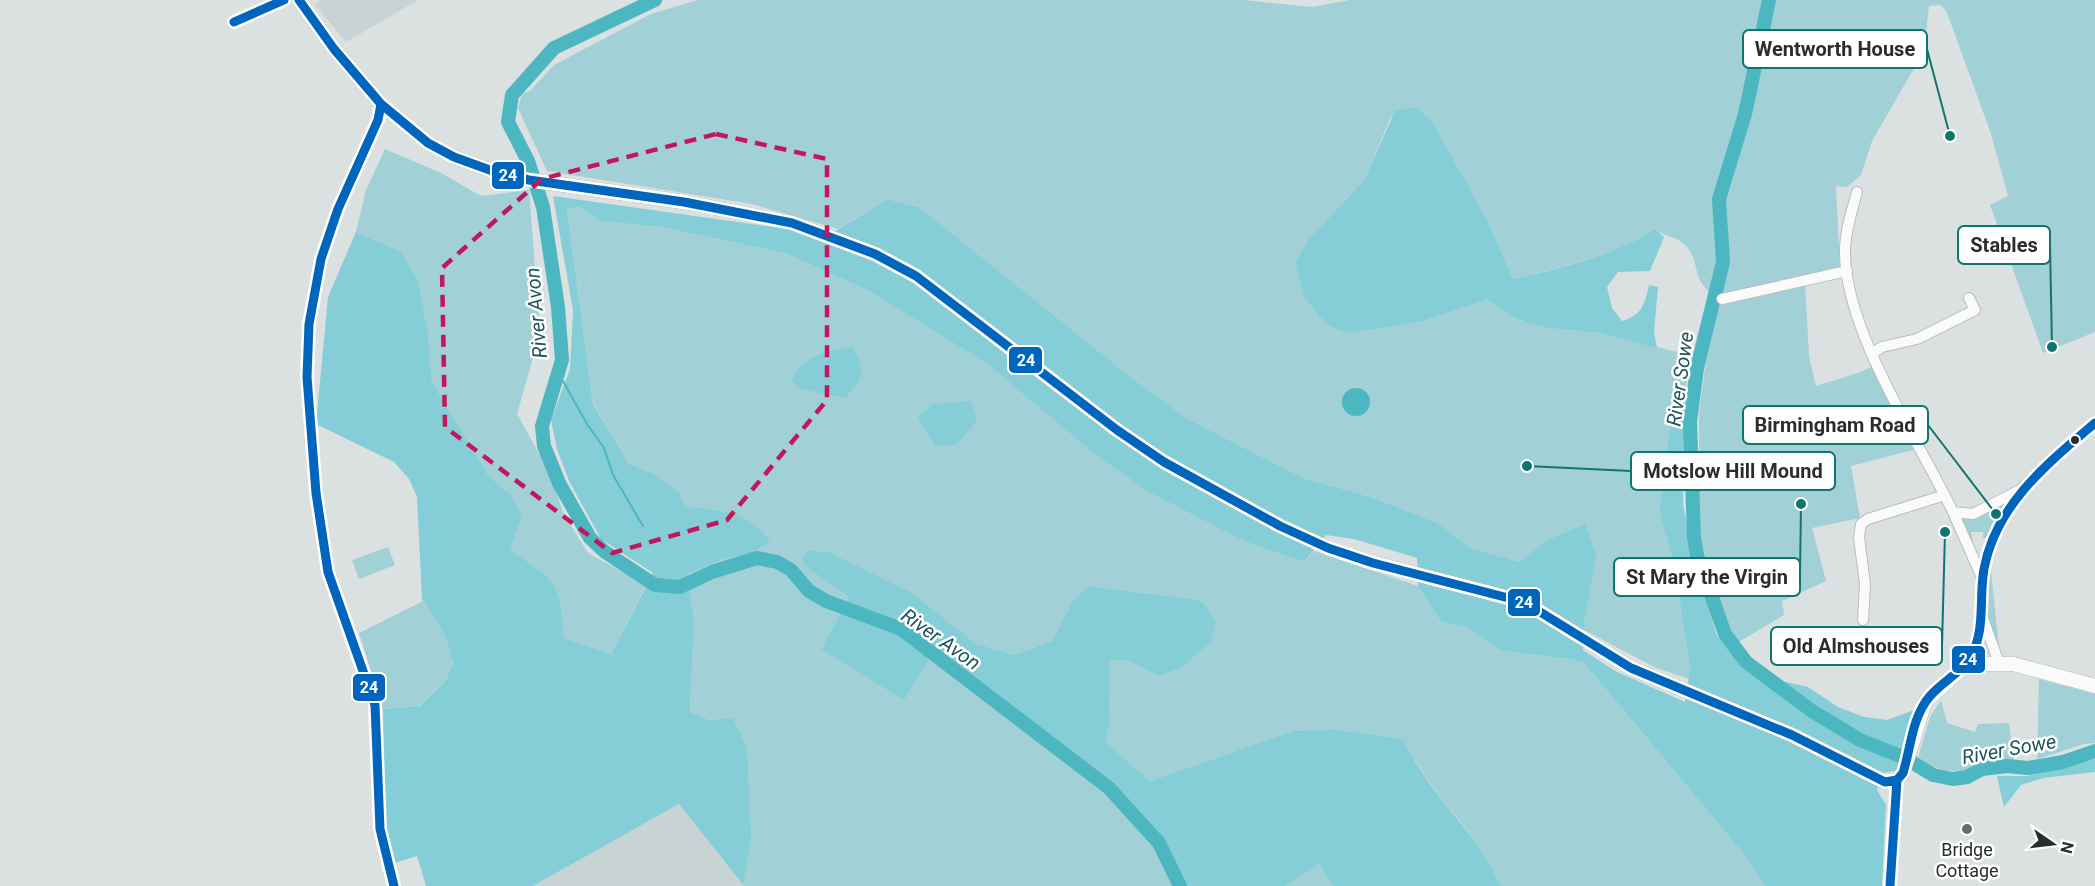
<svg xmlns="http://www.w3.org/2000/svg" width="2095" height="886" viewBox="0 0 2095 886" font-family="Roboto,sans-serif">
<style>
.built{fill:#c8d3d4}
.green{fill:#a1d0d6}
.forest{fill:#86ced7}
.water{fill:#4db7c1}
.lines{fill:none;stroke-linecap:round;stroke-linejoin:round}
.stream{stroke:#4db7c1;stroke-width:2}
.river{stroke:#4db7c1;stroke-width:14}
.minor-casing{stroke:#b9bdbd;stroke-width:12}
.major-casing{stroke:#b9bdbd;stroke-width:15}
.minor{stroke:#fafafa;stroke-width:10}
.major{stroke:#fafafa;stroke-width:14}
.bus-1-casing{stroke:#fff;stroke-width:14}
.bus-1{stroke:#0065bd;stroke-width:9}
.marked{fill:none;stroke:#c2185b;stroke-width:4.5;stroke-dasharray:12 8;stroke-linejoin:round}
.bus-dot{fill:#2a2d2e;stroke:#fff;stroke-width:2}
.poi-dot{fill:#686c6c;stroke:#fff;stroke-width:2}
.labels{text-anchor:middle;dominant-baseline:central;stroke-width:5;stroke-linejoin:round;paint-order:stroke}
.poi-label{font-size:18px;fill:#2a2d2e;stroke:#fff}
.water-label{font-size:20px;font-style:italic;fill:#1f545a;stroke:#fff}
.leader{fill:none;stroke:#0f766e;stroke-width:2}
.callout-dot{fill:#0f766e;stroke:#fff;stroke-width:2}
.callout{fill:#fff;stroke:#0f766e;stroke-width:2}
.callout-label{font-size:20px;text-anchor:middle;font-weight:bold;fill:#2a2d2e}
.line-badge{stroke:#fff;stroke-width:2}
.badge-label{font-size:16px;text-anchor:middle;font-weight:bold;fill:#fff}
</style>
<rect width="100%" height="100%" fill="#dbe0e0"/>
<path class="built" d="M 319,0 L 418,0 L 346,42 L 315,5 Z
M 679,804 L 743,886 L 533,886 Z"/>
<path class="green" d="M 698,0 L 1244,0 L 1312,7 L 1350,0 L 2095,0 L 2095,332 L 2043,353 L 1990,205 L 2008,196 L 1991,134 L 1946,10 L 1940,5 L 1929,6 L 1924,51 L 1872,141 L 1861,175 L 1847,187 L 1836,186 L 1840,270 L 1719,297 C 1688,283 1703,261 1684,244 C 1676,236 1664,237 1655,229 C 1611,257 1563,267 1513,279 L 1487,219 L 1432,121 L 1391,117 L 1364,180 L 1310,238 L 1390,325 L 1421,322 L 1487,300 L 1517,319 L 1546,328 L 1599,333 L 1690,355 L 1685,393 L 1672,408 L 1659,511 L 1674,564 L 1690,669 L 1689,679 L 1656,668 L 1584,630 L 1585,617 L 1546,541 L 1519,562 L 1468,547 L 1438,523 L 1371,497 L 1303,478 L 1188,419 L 1132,378 L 919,207 L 887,199 L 838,229 L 752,204 L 547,171 L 518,108 L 522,94 L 531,90 L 554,65 L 651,14 Z
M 385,149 L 441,173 L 481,196 L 529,190 L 540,333 L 517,414 L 552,477 L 563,513 L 588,553 L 646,585 L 611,654 L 564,638 C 562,581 555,580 510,550 L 510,494 L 488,475 L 432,382 L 428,332 L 418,280 L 402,252 L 356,232 L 366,190 Z
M 581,207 L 600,221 L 660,227 L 785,253 L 867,290 L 989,365 L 1150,493 L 1248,542 L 1304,562 L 1314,551 L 1418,586 L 1441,622 L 1468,628 L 1501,651 L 1571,659 L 1584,663 L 1743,853 L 1765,886 L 1501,886 C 1478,832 1428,793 1404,739 L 1334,729 L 1293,731 L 1150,781 L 1106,742 L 1109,725 L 1110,660 L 1126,660 L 1158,676 L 1195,599 L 1088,586 L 1072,602 L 1052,641 L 1014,655 L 975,643 L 948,624 L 802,559 L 810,570 L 849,597 L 821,649 L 932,653 L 1109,788 L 1159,843 L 1180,886 L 743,886 L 733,718 L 709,720 L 690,713 L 694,618 L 687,574 L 726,558 L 748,554 L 686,507 L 680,493 L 655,474 L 629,464 L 593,403 L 567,209 Z
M 1805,283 L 1809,356 L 1816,386 L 1861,372 L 1874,365 L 1913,450 L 1851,466 L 1860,518 L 1812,528 L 1826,581 L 1782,601 L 1784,615 L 1737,643 L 1727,621 L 1702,546 L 1699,519 L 1699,413 L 1706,361 L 1719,308 L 1723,301 Z
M 2004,504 L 1987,538 L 1983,538 L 1983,532 L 1971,532 L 1973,545 L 1961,517 L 1990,511 Z
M 388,547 L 395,565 L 359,579 L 352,560 Z
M 1990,562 L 1999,648 L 1986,615 Z
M 423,601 L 445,636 L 453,661 L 445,682 L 418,706 L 383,709 L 359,633 Z
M 2039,679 L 2095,694 L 2095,743 L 2084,744 L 2037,759 Z
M 1941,700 L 1947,723 L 1975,732 L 1978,724 L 2009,723 L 2014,761 C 1974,763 1956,784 1918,758 L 1930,717 Z
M 1320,864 L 1333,886 L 1285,886 Z"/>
<path class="forest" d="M 1416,107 L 1432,121 L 1487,219 L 1513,279 C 1563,268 1612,256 1655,229 L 1664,237 L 1650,271 L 1618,272 L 1607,287 L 1612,308 L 1622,321 C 1642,316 1645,303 1649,285 L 1658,287 L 1654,332 L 1657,348 L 1599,333 L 1546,328 L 1517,319 L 1487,300 L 1421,322 L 1346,333 L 1327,325 L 1304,297 L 1295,262 L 1310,238 L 1364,180 L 1395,111 Z
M 553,196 L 829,235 L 887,199 L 919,207 L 1132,378 L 1188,419 L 1303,478 L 1371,497 L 1438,523 L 1468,547 L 1519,562 L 1546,541 L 1585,524 L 1596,555 L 1585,617 L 1583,650 L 1615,671 L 1685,702 L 1690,669 L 1674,564 L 1659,511 L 1672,408 L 1685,393 L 1683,504 L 1693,555 L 1717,636 L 1751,674 L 1808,687 L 1838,707 L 1864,717 L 1887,720 L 1917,709 L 1898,770 L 1883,773 L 1877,790 L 1886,805 L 1882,886 L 1765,886 L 1743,853 L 1584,663 L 1571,659 L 1501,651 L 1468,628 L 1441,622 L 1418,586 L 1417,558 L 1354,539 L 1326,535 L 1304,562 L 1247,542 L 1150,493 L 1095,454 L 989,365 L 867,290 L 785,253 L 660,227 L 600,221 L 580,207 L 567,209 L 593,404 L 629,464 L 655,474 L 680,493 L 686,507 C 717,509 753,513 770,542 L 748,555 L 726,558 L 687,574 L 694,618 L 690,712 L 709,720 L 733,718 L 747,749 L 751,837 L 743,885 L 679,804 L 533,886 L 426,886 L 417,856 L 395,863 L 385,828 L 383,709 L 419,706 L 445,682 L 453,662 L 445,636 L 422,599 L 417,497 L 409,479 L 394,462 L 316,424 L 328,297 L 356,232 L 402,252 L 418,280 L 428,332 L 432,382 L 488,475 L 510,494 L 522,515 L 510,550 C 555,580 562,581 564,638 L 611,654 L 653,573 L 601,539 L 569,481 L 557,449 L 551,420 L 570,369 L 573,310 Z
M 852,347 C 867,372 864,377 845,398 L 801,389 L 791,380 C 808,352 822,353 852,347 Z
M 971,401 L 977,421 L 955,445 L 935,446 L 918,417 L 933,404 Z
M 808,551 L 828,552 L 910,592 L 975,643 L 1014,655 L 1052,641 L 1072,602 L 1088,586 L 1195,599 L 1204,604 L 1216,622 L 1211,641 L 1181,668 L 1158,676 L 1126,660 L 1110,660 L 1109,725 L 1106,742 L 1150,781 L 1293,731 L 1334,729 L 1404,739 C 1427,794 1478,832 1501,886 L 1333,886 L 1320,864 L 1285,886 L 1180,886 L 1159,843 L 1109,788 L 932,653 L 904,700 L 821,649 L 849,597 L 810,570 L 801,559 Z
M 2095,759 L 2095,772 L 2043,778 L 2021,785 L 2004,807 L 1997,776 L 2027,776 Z"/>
<path class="water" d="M1342 402a14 14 0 1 1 28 0a14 14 0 1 1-28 0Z"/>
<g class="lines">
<path class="stream" d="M 559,374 L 587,424 L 604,448 L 613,475 L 643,526"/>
<path class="river" d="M 655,0 L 554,48 L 512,95 L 508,122 L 528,161 L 543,207 L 558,307 L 562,360 L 542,426 L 544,446 L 559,483 L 590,538 L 605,552 L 655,585 L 680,587 L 712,572 L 757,558 L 777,562 L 791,570 L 809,591 L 826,601 L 901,629 L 1109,788 L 1159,843 L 1180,886
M 1769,0 L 1745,114 L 1719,199 L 1723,262 L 1697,368 L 1690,422 L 1694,537 L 1697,555 L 1725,634 L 1746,662 L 1812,711 L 1860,740 L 1905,758 L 1933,775 L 1953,779 L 1967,777 L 1982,769 L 2007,766 L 2028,768 L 2063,762 L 2095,751"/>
<defs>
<path id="minor" d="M 381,104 L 378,120 L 338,209 L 321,259 L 309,324 L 307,377 L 316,493 L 328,572 L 375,705 L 380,829 L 394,886
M 1857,192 C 1852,211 1845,231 1845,251 C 1844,330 1919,441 1953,512 L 1973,514 L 2020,490
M 1722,299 L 1847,271
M 1873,353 L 1882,347 L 1917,339 L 1975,310 L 1969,298
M 1953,512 L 1983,580
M 1863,620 L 1865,584 L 1859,537 L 1861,524 L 1868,519 L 1945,495
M 1999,663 L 1982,616 L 1984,570 L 1992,539 L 2020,490 L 2095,423
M 1967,664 L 1975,649 L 1981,619
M 1890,886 L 1897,780"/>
<path id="major" d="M 299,0 L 334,49 L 381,104 L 428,143 L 454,157 L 498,173 L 529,180 L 684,202 L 792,223 L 875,254 L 916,276 L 1117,430 L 1164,462 L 1280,526 L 1328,548 L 1373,563 L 1524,602 L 1631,668 L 1792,735 L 1885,782 L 1897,780 L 1903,773 L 1925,702 L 1967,664 L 2013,664 L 2095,686"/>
</defs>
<use href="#minor" class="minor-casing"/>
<use href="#major" class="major-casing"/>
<use href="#minor" class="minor"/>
<use href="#major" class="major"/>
<defs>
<path id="bus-1" d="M 299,0 L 334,49 L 381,104 L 428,143 L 454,157 L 498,173 L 529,180 L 684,202 L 792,223 L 875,254 L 916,276 L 1117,430 L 1164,462 L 1280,526 L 1328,548 L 1373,563 L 1524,602 L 1631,668 L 1792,735 L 1885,782 L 1897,780 L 1903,773 C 1911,747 1912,717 1930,696 C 1944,680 1965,671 1974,650 C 1985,624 1979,596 1984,569 C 1996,504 2048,463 2095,423
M 234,22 L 284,0
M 381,104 L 378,120 L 338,209 L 321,259 L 309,324 L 307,377 L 316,493 L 328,572 L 375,705 L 380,829 L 394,886
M 1890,886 L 1897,780"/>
</defs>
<use href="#bus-1" class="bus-1-casing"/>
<use href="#bus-1" class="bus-1"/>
</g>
<path class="marked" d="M 716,134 L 827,159 L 827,400 L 727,520 L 612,553 L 445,427 L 442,268 L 542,179 Z"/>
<circle class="bus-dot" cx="2075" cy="440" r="5"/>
<circle class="poi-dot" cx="1967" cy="829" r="6"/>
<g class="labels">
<g class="poi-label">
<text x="1967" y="849">Bridge<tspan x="1967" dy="21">Cottage</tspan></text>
</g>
<g class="water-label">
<text transform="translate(536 313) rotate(-95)">River Avon</text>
<text transform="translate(1680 379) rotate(-82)">River Sowe</text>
<text transform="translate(941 639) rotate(35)">River Avon</text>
<text transform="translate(2009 749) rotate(-10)">River Sowe</text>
</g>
</g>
<path class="leader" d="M1950 136L1927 49M2052 347L2050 245M1996 514L1928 425M1527 466L1631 471M1801 504L1800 577M1945 532L1942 646"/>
<g class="callout-dot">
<circle cx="1950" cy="136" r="6"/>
<circle cx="2052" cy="347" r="6"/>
<circle cx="1996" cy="514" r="6"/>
<circle cx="1527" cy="466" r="6"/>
<circle cx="1801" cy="504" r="6"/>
<circle cx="1945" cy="532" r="6"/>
</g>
<g class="callout">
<rect x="1743" y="30" width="184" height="38" rx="6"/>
<rect x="1958" y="226" width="92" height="38" rx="6"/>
<rect x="1743" y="406" width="185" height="38" rx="6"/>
<rect x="1631" y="452" width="204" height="38" rx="6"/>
<rect x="1614" y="558" width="186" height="38" rx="6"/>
<rect x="1771" y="627" width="171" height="38" rx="6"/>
</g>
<g class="callout-label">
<text x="1835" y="56">Wentworth House</text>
<text x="2004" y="252">Stables</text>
<text x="1835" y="432">Birmingham Road</text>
<text x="1733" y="478">Motslow Hill Mound</text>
<text x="1707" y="584">St Mary the Virgin</text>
<text x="1856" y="653">Old Almshouses</text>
</g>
<g class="line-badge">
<rect x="491" y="161" width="34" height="29" rx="6" fill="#0065bd"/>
<rect x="1008" y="346" width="35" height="28" rx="6" fill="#0065bd"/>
<rect x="1507" y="588" width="34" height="29" rx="6" fill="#0065bd"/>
<rect x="1951" y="645" width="35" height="29" rx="6" fill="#0065bd"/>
<rect x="352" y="673" width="34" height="29" rx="6" fill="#0065bd"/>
</g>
<g class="badge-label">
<text x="508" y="181">24</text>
<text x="1026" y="366">24</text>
<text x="1524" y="608">24</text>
<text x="1968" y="665">24</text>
<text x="369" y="693">24</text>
</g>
<g transform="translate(2053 844) rotate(104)" stroke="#ffffff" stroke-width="4.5" paint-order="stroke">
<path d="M0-4.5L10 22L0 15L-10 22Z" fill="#2a2d2e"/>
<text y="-9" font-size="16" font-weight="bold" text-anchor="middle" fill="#2a2d2e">N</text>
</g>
</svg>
